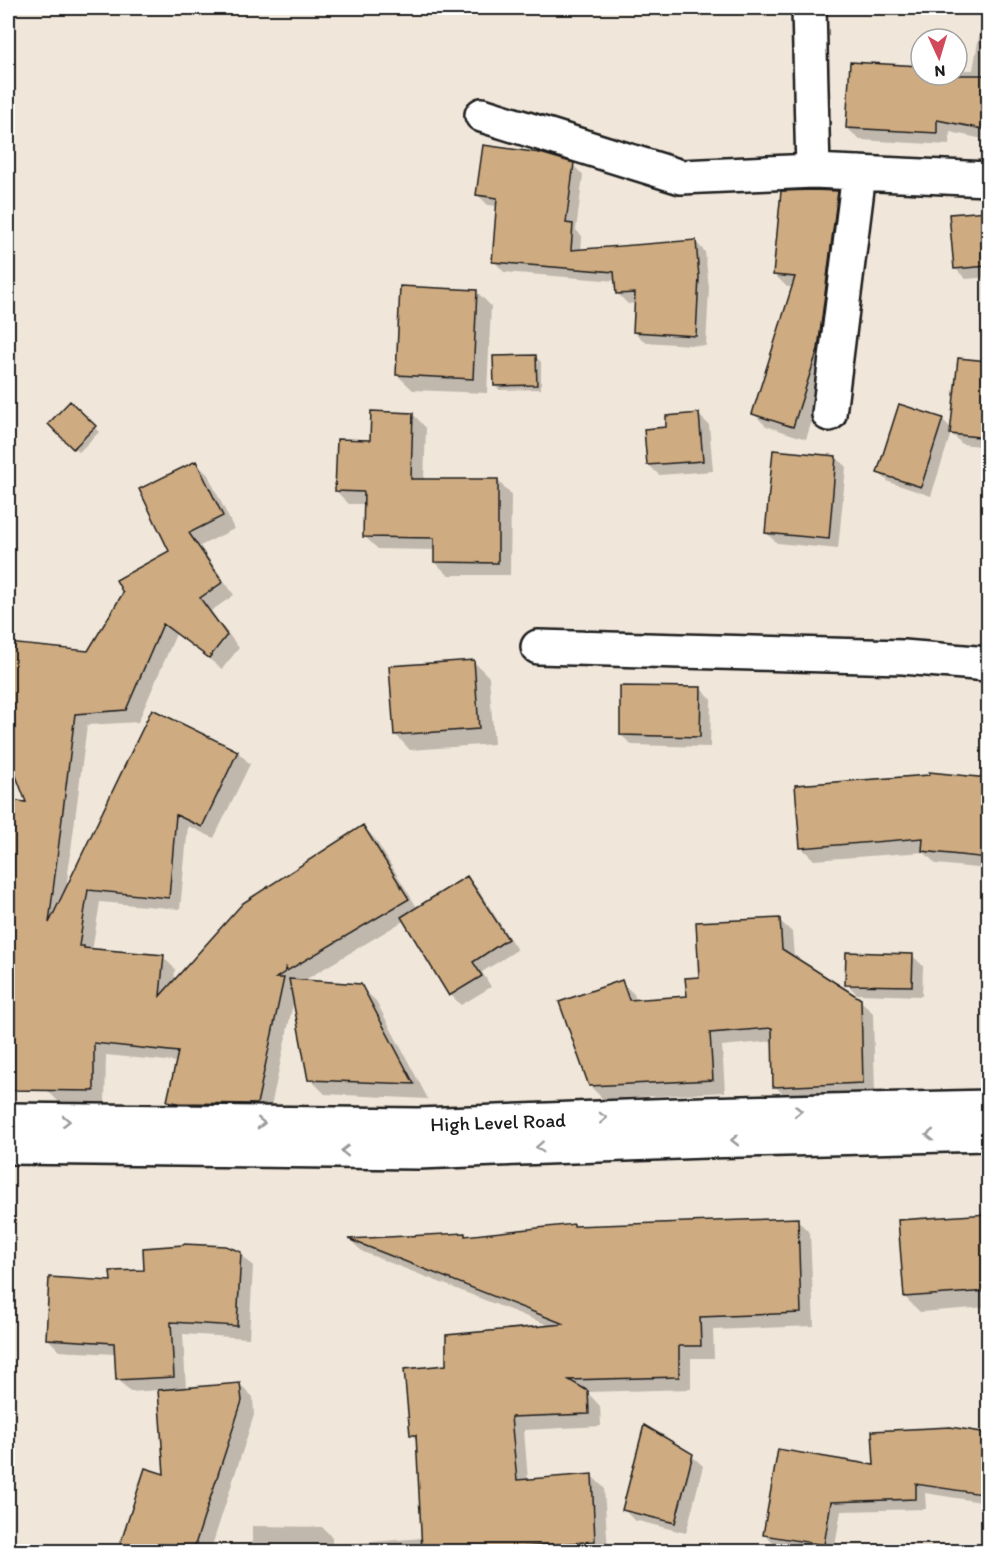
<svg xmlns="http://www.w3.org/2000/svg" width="996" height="1559" viewBox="0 0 996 1559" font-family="Itim,sans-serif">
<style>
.shadow{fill:#0003}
.building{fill:#ceab81;stroke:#1c1c1c;stroke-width:1.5}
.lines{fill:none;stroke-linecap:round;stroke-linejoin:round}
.street-casing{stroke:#1c1c1c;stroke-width:38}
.highway-casing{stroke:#1c1c1c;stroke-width:38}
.street{stroke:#fff;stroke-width:33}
.highway{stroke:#fff;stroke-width:33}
.oneway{stroke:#999}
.labels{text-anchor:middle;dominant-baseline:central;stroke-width:4.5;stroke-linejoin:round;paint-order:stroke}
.street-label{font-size:20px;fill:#1c1c1c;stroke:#fff}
</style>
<rect width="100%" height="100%" fill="#f0e6d9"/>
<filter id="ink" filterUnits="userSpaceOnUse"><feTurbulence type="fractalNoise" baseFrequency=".0167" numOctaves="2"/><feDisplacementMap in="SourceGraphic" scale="12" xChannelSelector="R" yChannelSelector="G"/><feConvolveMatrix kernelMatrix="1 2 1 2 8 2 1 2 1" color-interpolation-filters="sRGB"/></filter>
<g filter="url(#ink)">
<path class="shadow" d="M 982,20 L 988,21 L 988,140 L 950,132 L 949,145 L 860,140 L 847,128 L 921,68 L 921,75 L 957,75 L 957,70 L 973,70 Z
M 573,165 L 583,175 L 576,230 L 582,236 L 581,251 L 695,241 L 705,252 L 709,288 L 706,346 L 645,342 L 634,332 L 636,303 L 628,304 L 618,294 L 617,281 L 504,272 L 494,261 L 498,206 L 488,205 L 478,195 Z
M 837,192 L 850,205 L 831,363 L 806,439 L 766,426 L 753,413 L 793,287 L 787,287 L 774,274 Z
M 988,213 L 988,277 L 966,279 L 955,268 L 951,216 Z
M 476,291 L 491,306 L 487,393 L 413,390 L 397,375 Z
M 536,357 L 541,362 L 541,389 L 500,390 L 495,386 Z
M 959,360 L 988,362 L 988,447 L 962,444 L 951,433 L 931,496 L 889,482 L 878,472 L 942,419 L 952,429 Z
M 70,403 L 99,432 L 79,452 L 50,424 Z
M 413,414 L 426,428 L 424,480 L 498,481 L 511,494 L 510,575 L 448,575 L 435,562 L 435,550 L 378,549 L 364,536 L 365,504 L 349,504 L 336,491 L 371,442 Z
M 699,415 L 709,425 L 713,471 L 659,475 L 649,465 L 668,429 Z
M 836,457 L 846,467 L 838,549 L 777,543 L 766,533 Z
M 196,463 L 208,475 L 234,529 L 200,546 L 234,595 L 211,611 L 239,648 L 222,669 L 176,634 L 138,722 L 87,725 L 66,889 L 153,711 L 238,752 L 250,764 L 214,838 L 188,826 L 180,909 L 100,902 L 92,951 L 163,957 L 175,969 L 174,983 L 363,826 L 375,839 L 418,909 L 467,878 L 477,888 L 517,950 L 482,972 L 491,987 L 461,1005 L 451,995 L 405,920 L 303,981 L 360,986 L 376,1001 L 428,1099 L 325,1094 L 310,1079 L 294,999 L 269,1116 L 181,1113 L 169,1100 L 177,1062 L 106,1055 L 105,1103 L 59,1102 L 47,1090 L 47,1086 L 8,1081 L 8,801 L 28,804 L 8,751 L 8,725 L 15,711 L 76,697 L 8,684 L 8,644 L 89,653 L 171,552 Z
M 474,662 L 489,677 L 494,744 L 410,750 L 395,734 Z
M 701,689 L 711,699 L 710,747 L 632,745 L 621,735 Z
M 930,773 L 988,779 L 988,869 L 936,864 L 924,852 L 814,860 L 801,847 L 930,776 Z
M 779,920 L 792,932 L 794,958 L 860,1000 L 873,1013 L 875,1096 L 788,1099 L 775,1086 L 774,1041 L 722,1046 L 725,1092 L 603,1099 L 590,1086 L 621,982 L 634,994 L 636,1001 L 689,997 L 701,978 Z
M 913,956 L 923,966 L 922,996 L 857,994 L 847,984 Z
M 988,1215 L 988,1307 L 920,1312 L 905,1297 L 900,1221 Z
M 797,1220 L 810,1233 L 814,1326 L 713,1330 L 714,1358 L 691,1358 L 691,1389 L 587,1392 L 600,1406 L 601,1426 L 524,1430 L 528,1480 L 591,1475 L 604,1488 L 608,1552 L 252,1552 L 252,1526 L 322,1527 L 332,1537 L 332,1545 L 423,1538 L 418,1441 L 412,1435 L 448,1367 L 553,1327 L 363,1252 L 351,1241 L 464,1234 L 467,1237 L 575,1227 Z
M 240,1253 L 253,1266 L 249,1338 L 183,1334 L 186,1389 L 240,1384 L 253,1397 L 254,1415 L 210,1552 L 121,1552 L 166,1476 L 159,1390 L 130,1392 L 118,1379 L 116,1354 L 60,1351 L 47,1338 L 112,1282 L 146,1271 Z
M 950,1429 L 988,1435 L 988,1503 L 925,1493 L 926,1509 L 841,1511 L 834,1552 L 814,1552 L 775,1545 L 765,1535 L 875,1467 Z
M 692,1456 L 703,1466 L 686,1533 L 634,1520 L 623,1509 Z"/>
<path class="building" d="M 850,62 L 921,66 L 921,75 L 988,75 L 988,130 L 937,120 L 937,133 L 846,128 Z
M 483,145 L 540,153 L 574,163 L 566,223 L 573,224 L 571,250 L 696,240 L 699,277 L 696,336 L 633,332 L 635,293 L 616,294 L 614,272 L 492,262 L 497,198 L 476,195 Z
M 813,190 L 838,191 L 818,349 L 793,427 L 752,414 L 795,277 L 773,275 L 781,191 Z
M 988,211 L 988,266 L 954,269 L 949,214 Z
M 400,286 L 477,290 L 473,379 L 396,375 Z
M 536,355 L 537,385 L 494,386 L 493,356 Z
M 958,358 L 988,361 L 988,438 L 950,434 Z
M 70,401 L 96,426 L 73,449 L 48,424 Z
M 899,404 L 943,418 L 921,487 L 877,473 Z
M 371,411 L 413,413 L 411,479 L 498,479 L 498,563 L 434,562 L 434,538 L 363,537 L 364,492 L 335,491 L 337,439 L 370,440 Z
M 699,413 L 703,461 L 647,465 L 644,429 L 666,427 L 666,416 Z
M 773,450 L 836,456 L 829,539 L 765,533 Z
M 196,461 L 223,516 L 189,533 L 223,582 L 200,598 L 227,635 L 209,658 L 163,624 L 126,710 L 75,714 L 49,923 L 152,709 L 238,751 L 202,827 L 176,815 L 169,898 L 88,890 L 79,946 L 84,946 L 84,948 L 164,955 L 160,996 L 243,903 L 363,825 L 409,899 L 287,971 L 286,968 L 285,972 L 276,978 L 284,978 L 257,1104 L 178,1103 L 167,1101 L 178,1052 L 94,1043 L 94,1091 L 8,1090 L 8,800 L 26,802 L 8,755 L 8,643 L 88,651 L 123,593 L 116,580 L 169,551 L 139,489 Z
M 474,660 L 479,729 L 394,735 L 389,666 Z
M 620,686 L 701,687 L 700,737 L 620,735 Z
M 929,772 L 988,778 L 988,858 L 922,851 L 923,838 L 800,848 L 795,785 L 929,775 Z
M 467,876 L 508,939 L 473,962 L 482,976 L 449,996 L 401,917 Z
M 780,918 L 782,949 L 861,999 L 863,1083 L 773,1087 L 772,1028 L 710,1033 L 713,1080 L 589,1086 L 559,1002 L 622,980 L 629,1000 L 687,996 L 685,978 L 699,977 L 696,922 Z
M 846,952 L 913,954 L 912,986 L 845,985 Z
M 289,979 L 361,984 L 414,1084 L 308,1080 Z
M 988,1214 L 988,1291 L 904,1297 L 898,1220 Z
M 798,1218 L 801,1313 L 700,1317 L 701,1346 L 679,1346 L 679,1377 L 569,1380 L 588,1391 L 589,1414 L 511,1417 L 517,1480 L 592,1474 L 595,1541 L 481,1551 L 422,1551 L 416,1435 L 410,1435 L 404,1369 L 446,1365 L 446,1335 L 564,1324 L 348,1239 L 465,1233 L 465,1236 L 574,1224 L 574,1226 Z
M 183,1244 L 226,1246 L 241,1252 L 237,1326 L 171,1322 L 174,1377 L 116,1380 L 114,1343 L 46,1339 L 49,1277 L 111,1281 L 110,1271 L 144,1270 L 143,1248 L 183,1245 Z
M 240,1383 L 242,1401 L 193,1551 L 118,1551 L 145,1468 L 164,1474 L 158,1390 Z
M 644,1425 L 693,1454 L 675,1523 L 622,1510 Z
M 950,1427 L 988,1433 L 988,1495 L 916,1484 L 916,1499 L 831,1502 L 824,1545 L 763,1535 L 778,1449 L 874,1465 L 872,1431 Z"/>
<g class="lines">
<defs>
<path id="street" d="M 809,8 L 813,171
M 482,115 L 681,177 L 813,171 L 988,179
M 829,414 L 859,173
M 538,647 L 903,657 L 988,664"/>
<path id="highway" d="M 8,1120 L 418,1125 L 704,1114 L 988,1107
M 8,1147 L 418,1152 L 705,1141 L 988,1134"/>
</defs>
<use href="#street" class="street-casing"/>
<use href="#highway" class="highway-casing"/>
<use href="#street" class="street"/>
<use href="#highway" class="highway"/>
</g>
<defs><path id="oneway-chevron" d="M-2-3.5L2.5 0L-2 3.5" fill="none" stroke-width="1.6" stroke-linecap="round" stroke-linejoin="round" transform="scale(1.5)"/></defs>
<g class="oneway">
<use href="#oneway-chevron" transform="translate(798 1111) rotate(-1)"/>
<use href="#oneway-chevron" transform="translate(603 1118) rotate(-2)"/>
<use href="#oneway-chevron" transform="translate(66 1121) rotate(1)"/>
<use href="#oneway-chevron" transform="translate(261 1123) rotate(1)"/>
<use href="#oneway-chevron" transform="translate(930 1135) rotate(179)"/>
<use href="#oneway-chevron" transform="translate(735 1140) rotate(179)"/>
<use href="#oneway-chevron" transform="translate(540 1147) rotate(178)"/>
<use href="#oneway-chevron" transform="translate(345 1151) rotate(-179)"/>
</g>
</g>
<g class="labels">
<g class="street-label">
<text transform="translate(498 1122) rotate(-2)">High Level Road</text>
</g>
</g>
<rect width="996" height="1559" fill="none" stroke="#fff" stroke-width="30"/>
<rect x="15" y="15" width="966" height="1529" fill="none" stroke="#1c1c1c" stroke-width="2" filter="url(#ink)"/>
<g transform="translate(939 57) rotate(176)"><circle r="28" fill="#ffffff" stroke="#a4a4a4" stroke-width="1.5"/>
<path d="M0-4.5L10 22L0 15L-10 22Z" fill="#d1495b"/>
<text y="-9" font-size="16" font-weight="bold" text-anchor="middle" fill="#1c1c1c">N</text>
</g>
</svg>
